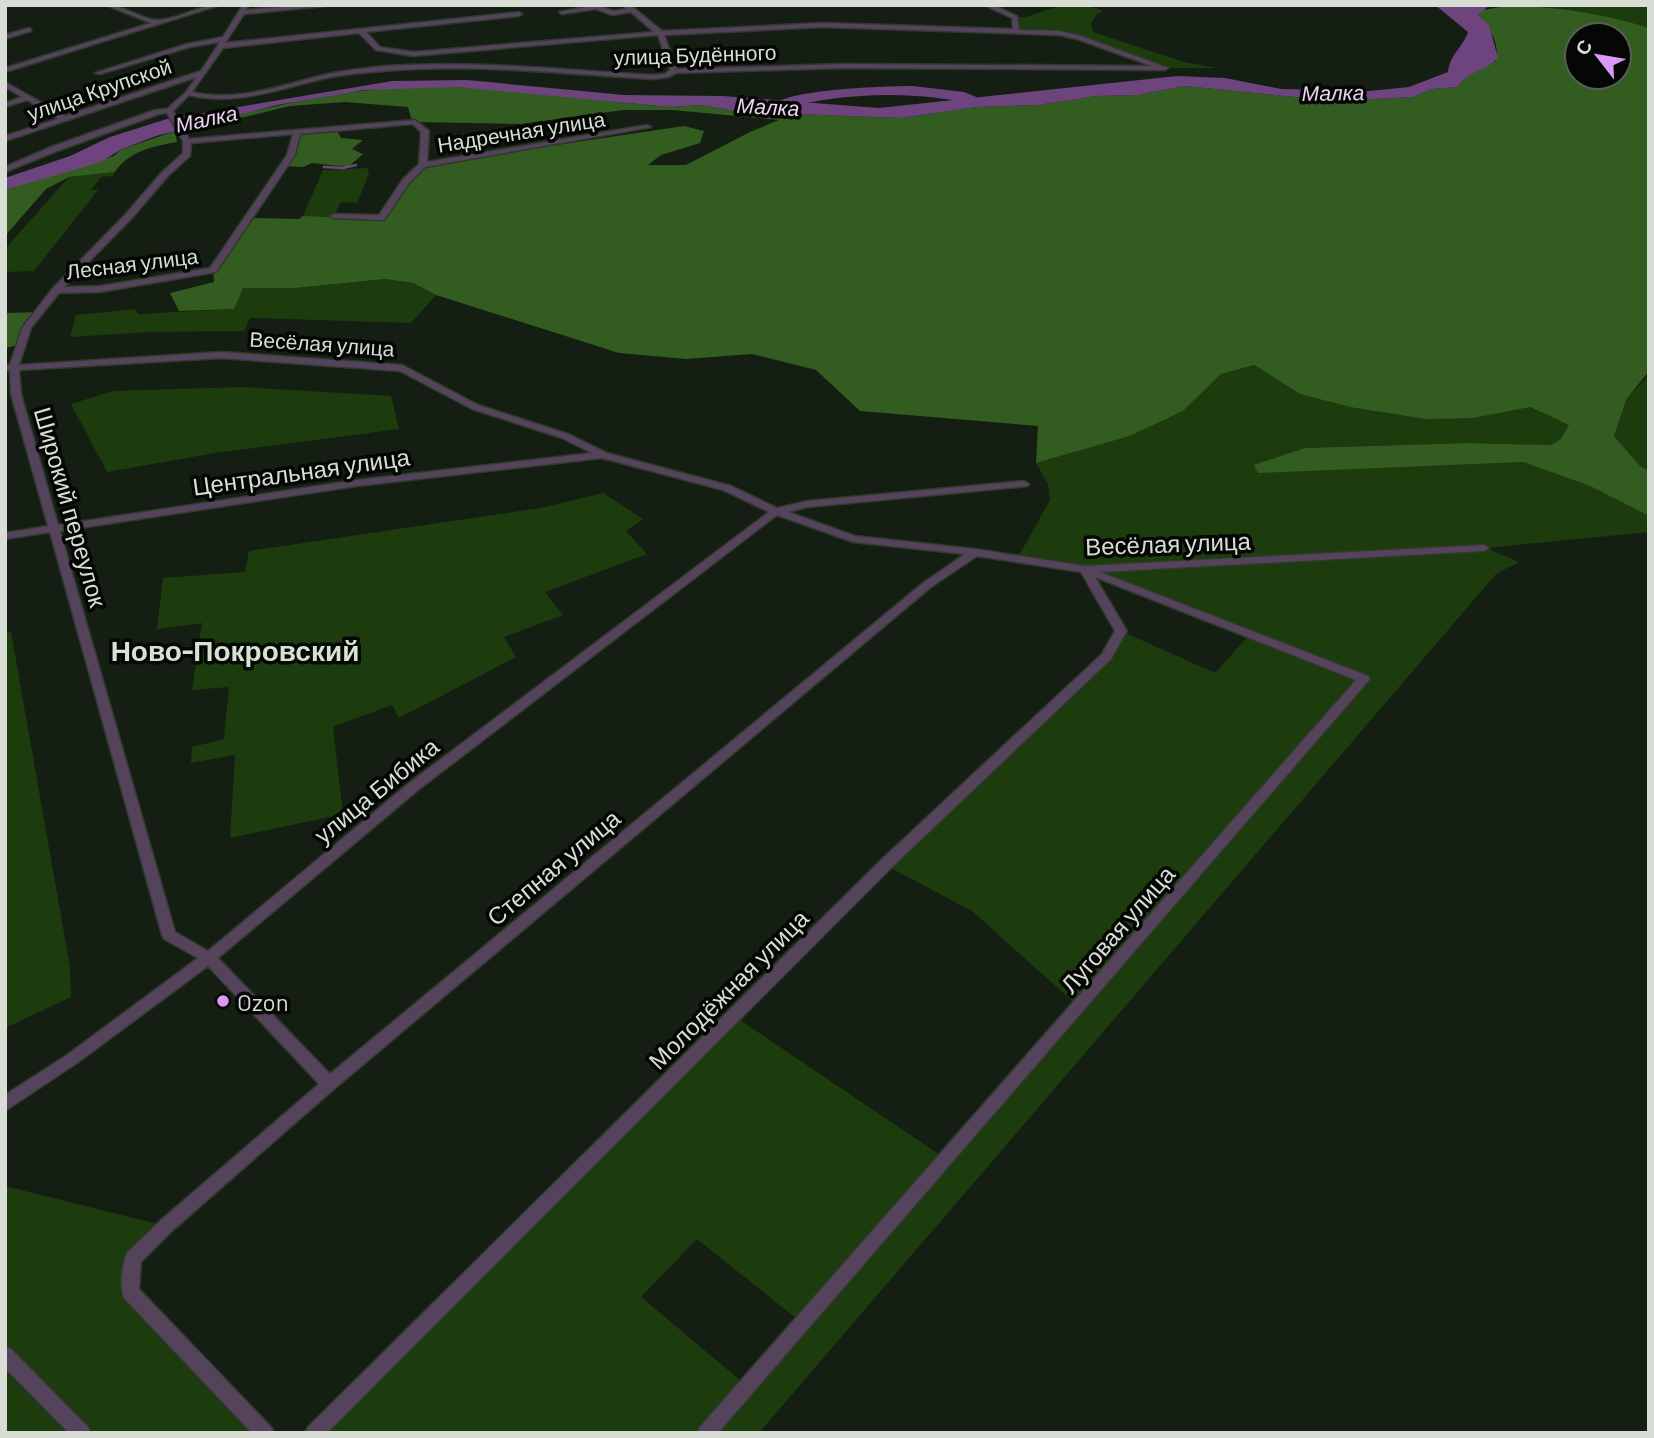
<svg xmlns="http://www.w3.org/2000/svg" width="1654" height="1438" viewBox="0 0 1654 1438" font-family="Barlow,sans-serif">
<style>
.green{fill:#1d3c0d;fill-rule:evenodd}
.forest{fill:#335c21;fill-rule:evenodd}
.water{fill:#6d447d}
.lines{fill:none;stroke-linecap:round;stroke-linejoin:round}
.stream{stroke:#6d447d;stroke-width:2.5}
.river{fill:#6d447d;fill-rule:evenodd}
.minor-casing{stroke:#30392d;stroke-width:3}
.minor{fill:#54435b;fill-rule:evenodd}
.poi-dot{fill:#db99f5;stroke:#040703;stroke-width:2.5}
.labels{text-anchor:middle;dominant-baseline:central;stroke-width:7;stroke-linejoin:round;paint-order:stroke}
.far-street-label{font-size:21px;fill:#d8ded6;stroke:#040703}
.far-water-label{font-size:21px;font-style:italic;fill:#ebd4f5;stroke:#040703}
.street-label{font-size:24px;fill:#d8ded6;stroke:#040703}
.poi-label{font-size:24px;fill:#d8ded6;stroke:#040703;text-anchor:start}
.quarter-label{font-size:28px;font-weight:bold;fill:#d6e2d2;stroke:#040703}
</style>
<rect width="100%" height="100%" fill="#151e12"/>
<path class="green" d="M 1052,5 L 1086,5 L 1104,11 L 1097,14 L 1091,23 L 1093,32 L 1184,62 L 1217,68 L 1165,68 L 1079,37 L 1016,29 L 1015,17 L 1026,17 L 1056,7 Z
M 1649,5 L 1649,28 C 1601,13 1556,6 1506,6 Z
M 367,168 L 369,174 L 357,203 L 341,202 L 334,216 L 303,216 L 323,170 Z
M 115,172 L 113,176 L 101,177 L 91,190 L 98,190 L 34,271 L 5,272 L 5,249 L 69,177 Z
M 385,279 L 413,283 L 436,295 L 411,323 L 250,318 L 244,331 L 149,332 L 70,337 L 76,315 L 135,309 L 138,314 L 234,309 L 242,288 L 295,288 Z
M 1254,365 L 1300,394 L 1529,407 L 1570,425 L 1561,439 L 1551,445 L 1469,443 L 1305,448 L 1258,472 L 1523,462 L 1590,486 L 1649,516 L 1649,532 L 1486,548 L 1519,562 L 1496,574 L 759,1433 L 314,1433 L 734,1016 L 946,1159 L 1079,1007 L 972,911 L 885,865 L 1107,656 L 1121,631 L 1215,673 L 1250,634 L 1085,569 L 1017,559 L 1050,500 L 1048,484 L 1036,463 L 1130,436 L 1183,411 L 1221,374 ZM 697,1239 L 802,1323 L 747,1386 L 641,1297 Z
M 1649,375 L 1649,471 L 1640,466 L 1614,436 L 1626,400 Z
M 242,387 L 391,396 L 399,429 L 215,453 L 107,472 L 71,404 L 113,391 Z
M 603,493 L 643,519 L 626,531 L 647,554 L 545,592 L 563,615 L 504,637 L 516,657 L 399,718 L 392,705 L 333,727 L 343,814 L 230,838 L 235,755 L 191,763 L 192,747 L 224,739 L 229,687 L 192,690 L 202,623 L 157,629 L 163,578 L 245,572 L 249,551 L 541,508 Z
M 11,632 L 70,967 L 71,997 L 5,1028 L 5,633 Z
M 5,1186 L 166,1226 L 133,1259 L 130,1292 L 265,1433 L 5,1433 Z"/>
<path class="forest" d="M 1506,6 C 1556,6 1601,13 1649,28 L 1649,371 L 1626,400 L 1614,436 L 1640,466 L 1649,471 L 1649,516 L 1590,486 L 1523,462 L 1258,473 L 1254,465 L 1305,448 L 1469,443 L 1551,445 L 1561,439 L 1569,425 L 1530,407 L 1473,418 L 1426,419 L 1350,407 L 1300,394 L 1254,365 L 1221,374 L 1183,411 L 1130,436 L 1036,463 L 1038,426 L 860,411 L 816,370 L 752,354 L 686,359 L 619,353 L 436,295 L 413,283 L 385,279 L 295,288 L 243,288 L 234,309 L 179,311 L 170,293 L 214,282 L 213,270 L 248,218 L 299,219 L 303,216 L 381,218 L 423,165 L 684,126 L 704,131 L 700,143 L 661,155 L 648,165 L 686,165 L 750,132 L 779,120 L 672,110 L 623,110 L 521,124 L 415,122 L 411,118 L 408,107 L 345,102 L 290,106 L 199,128 L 198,125 C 282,103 368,83 456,87 C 528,90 599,101 670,107 L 701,105 L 741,112 L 901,118 L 977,107 L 1038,105 L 1096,96 L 1138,95 L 1184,86 L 1336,101 L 1413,97 L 1432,89 L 1458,87 L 1462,79 L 1496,61 C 1500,45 1490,26 1478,15 L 1483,10 ZM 1577,35 L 1619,35 L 1619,77 L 1577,77 Z
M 336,129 L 341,138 L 363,140 L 352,149 L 363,154 L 348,167 L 312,163 L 303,167 L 284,166 L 297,132 Z
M 175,131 L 177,142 C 154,146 129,151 115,172 L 69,177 L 46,189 L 5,236 L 5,190 L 114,156 L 120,150 Z
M 40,312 L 22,344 L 5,348 L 5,313 Z"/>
<path class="water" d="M 1435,5 L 1490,5 L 1478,15 L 1489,25 L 1498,58 C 1488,70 1464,73 1458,87 L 1432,89 L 1413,97 L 1336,101 L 1184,86 L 1138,95 L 1096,96 L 1038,105 L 977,107 L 901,118 L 741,112 L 701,105 L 670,107 L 456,87 L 365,90 L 277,105 L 156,136 L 120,150 L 101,162 L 5,190 L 5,178 L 70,156 L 110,137 L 167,119 L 392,81 L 467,80 L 624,95 L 723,96 L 879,108 L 1177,76 L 1225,78 L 1281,89 L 1369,91 L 1409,87 L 1448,72 C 1450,54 1463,47 1468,32 Z"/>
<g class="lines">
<path class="stream" d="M 324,167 L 343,168 L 356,165"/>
<path class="river" d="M 913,86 L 964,92 L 989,102 L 982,106 C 916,90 846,92 780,109 L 773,105 C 789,89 887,86 913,86 Z"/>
<defs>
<path id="minor" d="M 106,5 C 124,5 146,22 160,20 C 181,18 199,5 220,5 L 5,72 L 5,68 L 151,23 Z
M 243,5 L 249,5 L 246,10 L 304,5 L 335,5 L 244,14 L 225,43 L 519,12 L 522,14 L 519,16 L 366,32 L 380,47 L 413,52 L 654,32 L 631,12 L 612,15 L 596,9 L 562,14 L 559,12 L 596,5 L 613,11 L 627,9 L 623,5 L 630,5 L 662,31 L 823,23 L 1013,29 L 1012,18 L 984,5 L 993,5 L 1017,16 L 1019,30 L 1059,31 L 1081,36 L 1168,68 L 1165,70 L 843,68 L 676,73 L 669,77 L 652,79 C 563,74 473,63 384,71 C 367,72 349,74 331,77 C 285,87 237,107 189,95 L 173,111 L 189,139 L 415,120 L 429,131 L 427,162 L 647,125 L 651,127 L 425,167 L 409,183 L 384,220 L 381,220 L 334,218 L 330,216 L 334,214 L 379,215 L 403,179 L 419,164 L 421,132 L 413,124 L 300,134 L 295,155 L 216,272 L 100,292 L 59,293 L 31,328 L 19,365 L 221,352 L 402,365 L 478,405 L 568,434 L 607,453 L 731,486 L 777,508 L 808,501 L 1024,481 L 1029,484 L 1028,486 L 808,507 L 788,512 L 855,536 L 975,549 L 1085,566 L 1484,545 L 1489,548 L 1484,551 L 1100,572 L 1368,676 L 1370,679 L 718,1433 L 697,1433 L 700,1427 L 1356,680 L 1095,577 L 1127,631 L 1111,659 L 890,869 L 327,1433 L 305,1433 L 308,1427 L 880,861 L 1102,654 L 1115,631 L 1081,572 L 977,556 L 931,587 L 334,1089 L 172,1231 L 141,1262 L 139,1289 L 271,1427 L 274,1433 L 252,1433 L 124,1298 C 119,1286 122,1265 127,1253 L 160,1221 L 319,1084 L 208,966 L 77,1063 L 5,1111 L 5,1095 L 67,1055 L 198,958 L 164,939 L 162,935 L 50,532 L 5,539 L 5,533 L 48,526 L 11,394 L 10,371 L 5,369 L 6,366 L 10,365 L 22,328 L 53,288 L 125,215 L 162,172 L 183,153 L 183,141 L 167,113 L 159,114 L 57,151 L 5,172 L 5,167 L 51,147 L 155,110 L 167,109 L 186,92 L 197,77 L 5,141 L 5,136 L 58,119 L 27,100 L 5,107 L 5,103 L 22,97 L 5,87 L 5,82 L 65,116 L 201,71 L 220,42 L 190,47 L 100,74 L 95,73 L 187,44 L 223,37 ZM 823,27 L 1059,35 L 1077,39 L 1152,66 L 843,64 L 677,69 L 664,35 ZM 359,33 L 376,50 L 413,56 L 658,35 L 670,70 L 665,74 L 652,75 C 564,70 475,60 386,66 C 367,68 347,70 328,74 C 285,84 237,103 192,92 L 223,48 ZM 293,134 L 287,155 L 210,268 L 100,286 L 64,287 L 131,219 L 168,176 L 190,156 L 191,143 ZM 221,358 L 400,371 L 472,409 L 562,438 L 592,453 L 357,480 L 58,525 L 21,394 L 19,370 ZM 602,458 L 723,490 L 769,512 L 408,784 L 208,951 L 175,932 L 60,531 L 357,486 ZM 777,515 L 853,542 L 965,554 L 923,583 L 330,1074 L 218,958 L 418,790 Z
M 29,28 L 31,29 L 31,31 L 5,39 L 5,35 Z
M 5,1347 L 11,1349 L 88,1427 L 91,1433 L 69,1433 L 5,1368 Z"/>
</defs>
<use href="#minor" class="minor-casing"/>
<use href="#minor" class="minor"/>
</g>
<circle class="poi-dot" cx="223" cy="1001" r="7"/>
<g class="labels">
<g class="far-street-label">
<text transform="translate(695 54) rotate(-2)">улица Будённого</text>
<text transform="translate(99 89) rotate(-19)">улица Крупской</text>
<text transform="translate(521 131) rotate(-9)">Надречная улица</text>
<text transform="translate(132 263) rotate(-7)">Лесная улица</text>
<text transform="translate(322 343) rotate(4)">Весёлая улица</text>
</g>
<g class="far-water-label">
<text transform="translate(1333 92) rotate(-1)">Малка</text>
<text transform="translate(768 106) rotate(3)">Малка</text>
<text transform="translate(206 118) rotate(-12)">Малка</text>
</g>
<g class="street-label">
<text transform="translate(301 471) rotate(-8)">Центральная улица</text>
<text transform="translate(71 507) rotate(74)">Широкий переулок</text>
<text transform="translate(1168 543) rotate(-2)">Весёлая улица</text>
<text transform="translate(376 790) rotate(-39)">улица Бибика</text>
<text transform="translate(553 867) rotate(-40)">Степная улица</text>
<text transform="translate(1117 929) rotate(-49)">Луговая улица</text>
<text transform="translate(728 989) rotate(-45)">Молодёжная улица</text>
</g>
<g class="poi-label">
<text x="237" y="1001">Ozon</text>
</g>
<g class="quarter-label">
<text x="235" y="650">Ново-Покровский</text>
</g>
</g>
<rect width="1654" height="1438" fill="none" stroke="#d8ded6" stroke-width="14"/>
<g transform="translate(1598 56) rotate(301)"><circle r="33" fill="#040703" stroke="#595d57" stroke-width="2"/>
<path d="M0-5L12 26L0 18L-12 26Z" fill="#db99f5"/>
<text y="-10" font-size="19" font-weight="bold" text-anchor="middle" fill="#d8ded6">С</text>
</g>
</svg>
